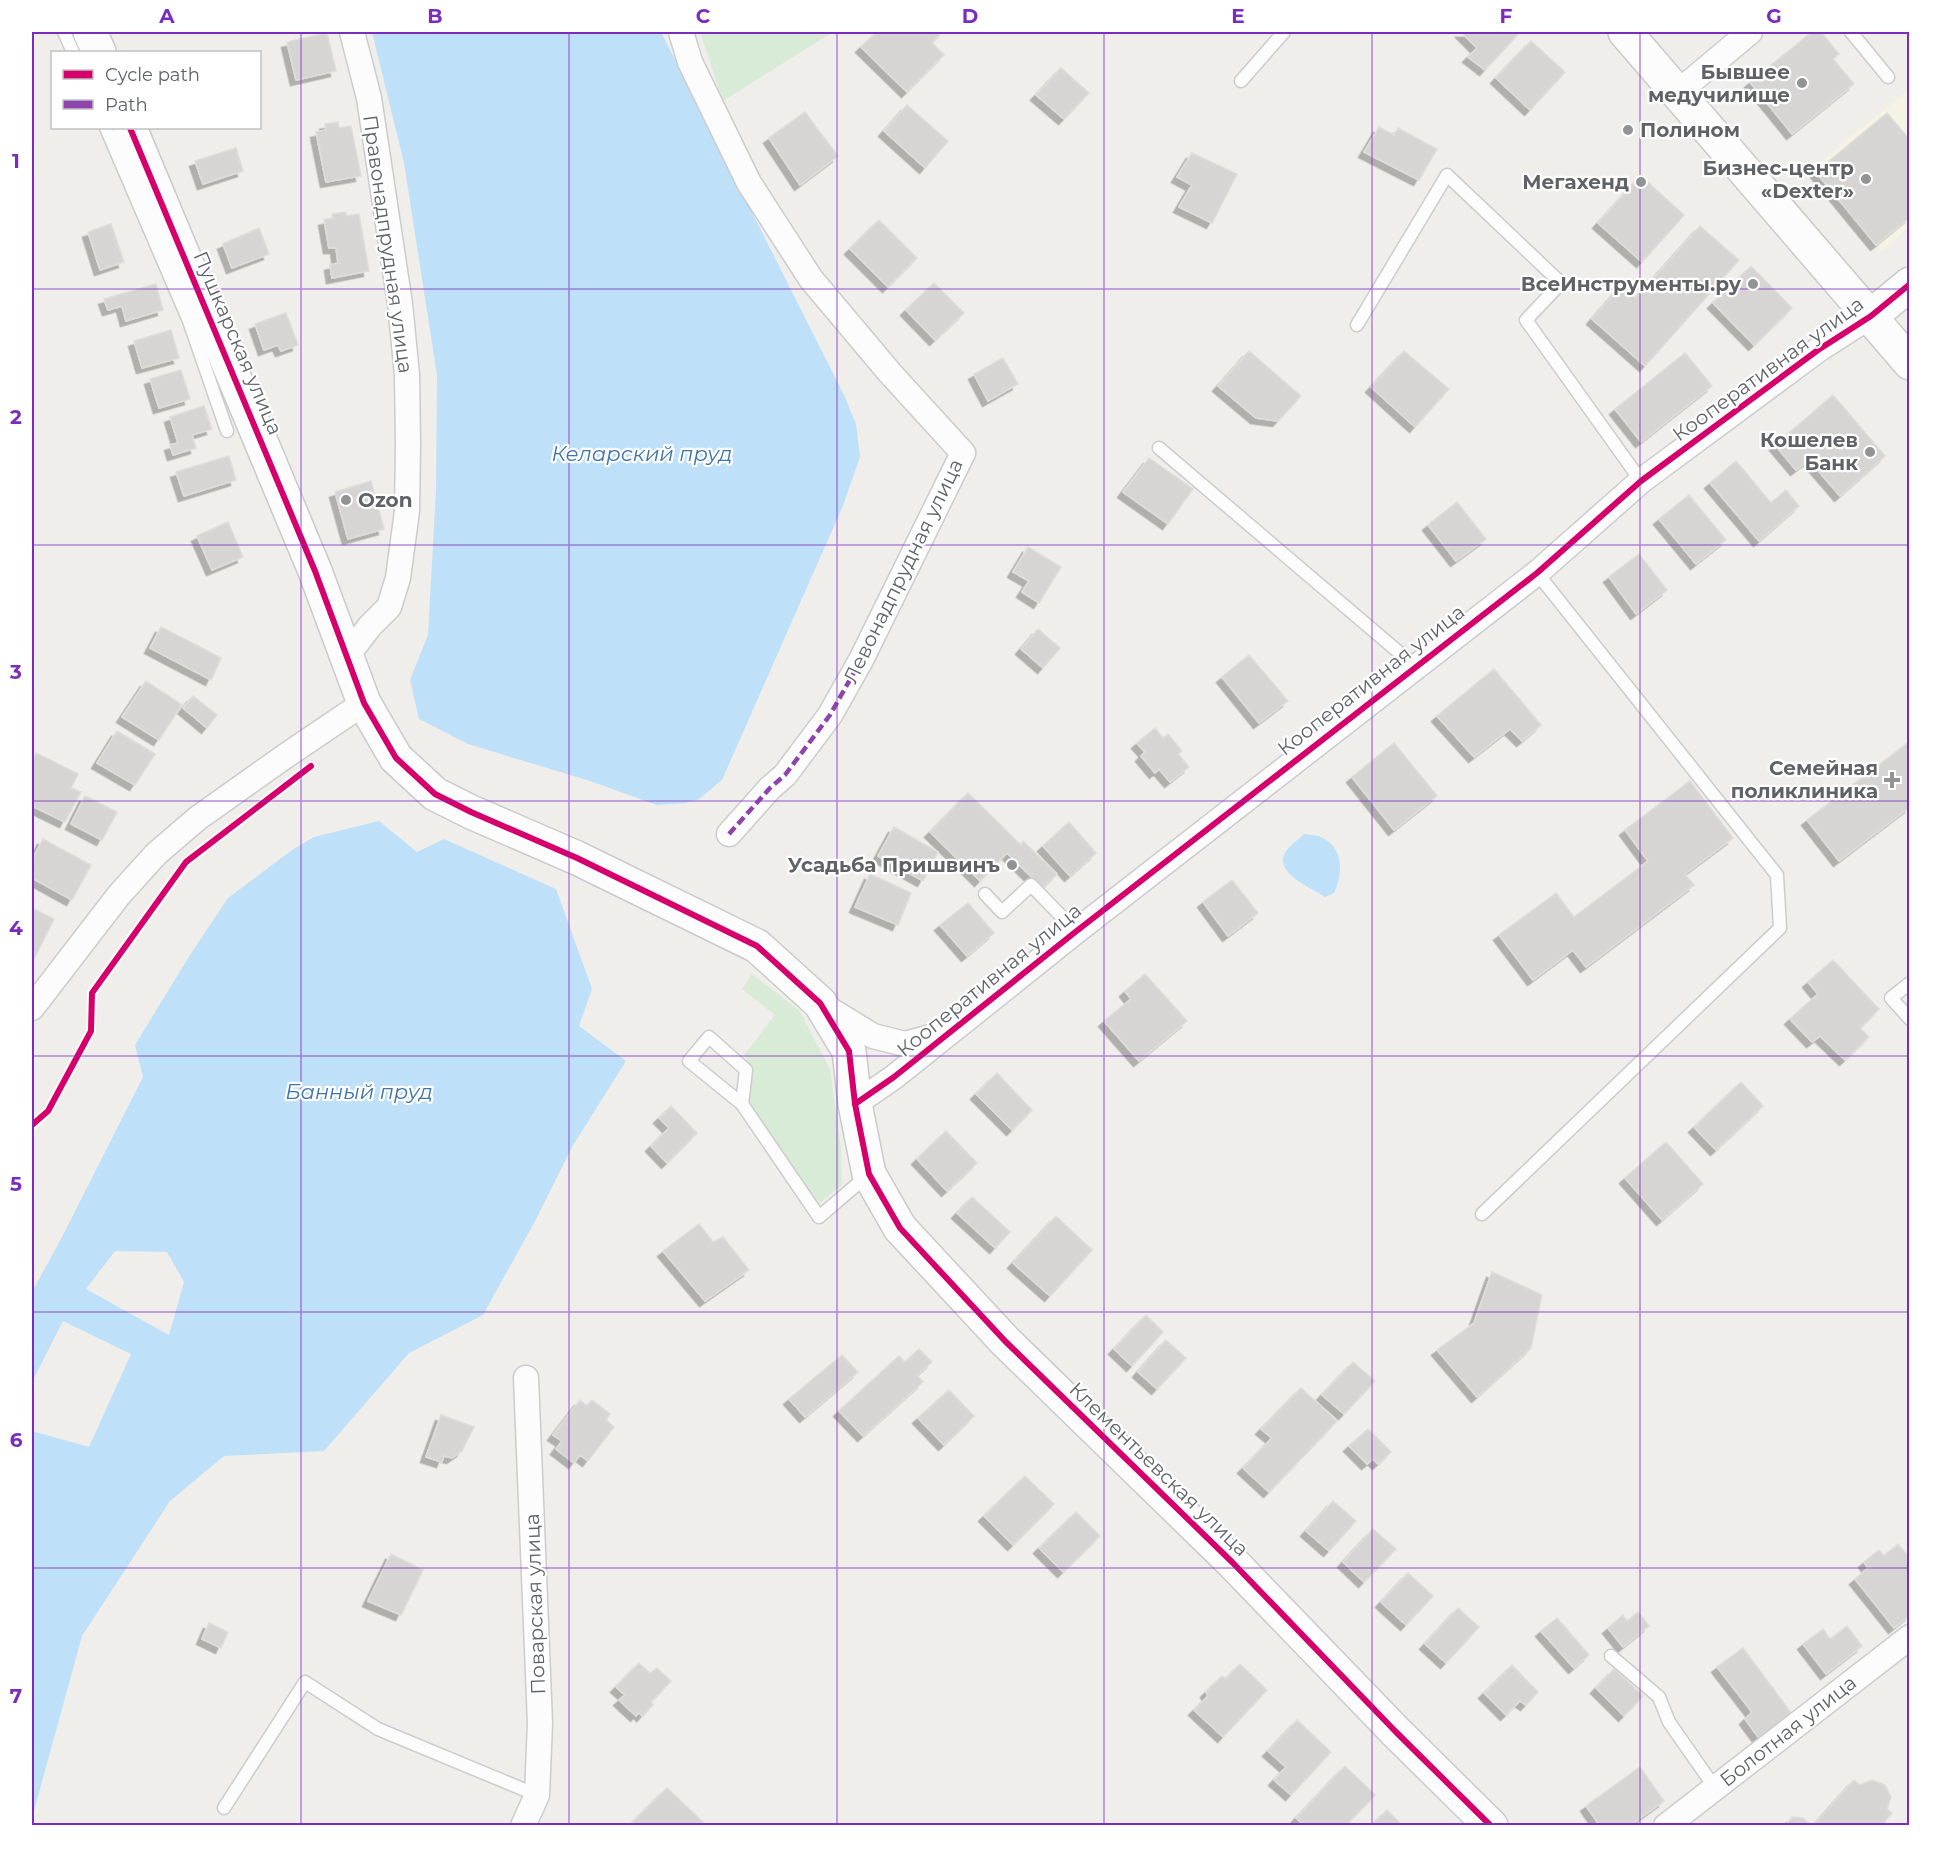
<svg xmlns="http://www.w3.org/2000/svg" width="1941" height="1857" viewBox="0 0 1941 1857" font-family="Montserrat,sans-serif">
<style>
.commercial{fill:#f7f3e4}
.green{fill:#d8ebd6}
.water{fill:#bfe0f9;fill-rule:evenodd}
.building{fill:#d6d5d3;stroke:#deddd9;stroke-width:1.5;filter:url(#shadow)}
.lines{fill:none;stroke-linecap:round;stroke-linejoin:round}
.lane-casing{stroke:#cbcccc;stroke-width:15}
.street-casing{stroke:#cbcccc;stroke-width:27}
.secondary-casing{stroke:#cacacb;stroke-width:36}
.lane{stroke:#fdfcfc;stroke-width:12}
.street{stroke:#fdfcfc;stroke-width:24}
.secondary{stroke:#fdfcfc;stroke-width:33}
.quiet{stroke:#8e44ad;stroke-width:4.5;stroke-dasharray:9 4.5;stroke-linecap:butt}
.cycleway-casing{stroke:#fff;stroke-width:10}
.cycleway{stroke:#d6006c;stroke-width:6}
.grid{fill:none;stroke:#7b2cbf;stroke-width:1.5;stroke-opacity:0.55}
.poi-dot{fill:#919496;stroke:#fff;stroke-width:2}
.labels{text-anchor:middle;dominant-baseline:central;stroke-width:4.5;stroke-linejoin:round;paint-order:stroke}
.poi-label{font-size:20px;font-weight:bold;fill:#5f6368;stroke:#fff;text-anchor:end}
.street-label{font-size:20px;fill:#5f6368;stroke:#fff}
.water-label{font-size:21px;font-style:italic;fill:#4174aa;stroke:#fff}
.neatline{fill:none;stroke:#7b2cbf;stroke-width:2}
.grid-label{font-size:20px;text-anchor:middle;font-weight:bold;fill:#7b2cbf}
</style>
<defs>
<filter id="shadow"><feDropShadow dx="-5.5" dy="5.5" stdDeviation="0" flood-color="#0004"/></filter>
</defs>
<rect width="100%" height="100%" fill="#efeeea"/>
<path class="commercial" d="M 1909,89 L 1909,227 L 1881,251 L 1813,168 Z"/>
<path class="green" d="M 700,32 L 833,32 L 723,101 Z
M 752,974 L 799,1010 L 830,1069 L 841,1148 L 842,1185 L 817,1205 L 748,1104 L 750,1065 L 744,1055 L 775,1015 L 742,989 Z"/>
<path class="water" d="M 372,32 L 661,32 L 844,395 L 856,424 L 860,457 L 842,508 L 722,780 L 699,799 L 685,803 L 657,805 L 590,781 L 468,744 L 419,719 L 410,680 L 428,635 L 436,491 L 437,375 L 404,163 Z
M 379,821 L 417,852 L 444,839 L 556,889 L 592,989 L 579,1026 L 626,1061 L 572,1147 L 534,1223 L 483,1315 L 409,1353 L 324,1451 L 224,1456 L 170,1501 L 82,1636 L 32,1818 L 32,1431 L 89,1447 L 131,1354 L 63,1321 L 32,1382 L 32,1292 L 61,1239 L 143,1077 L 135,1045 L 190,955 L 228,898 L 292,850 L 314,837 ZM 115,1251 L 167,1252 L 184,1282 L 169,1335 L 86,1289 Z
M 1304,834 C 1310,835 1318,835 1323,838 C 1344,849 1343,874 1334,893 L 1325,897 C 1313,889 1276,874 1284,855 C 1287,847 1298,840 1304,834 Z"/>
<path class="building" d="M 877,32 L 942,32 L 932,43 L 944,55 L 907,92 L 861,47 Z
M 1461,32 L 1520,32 L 1485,70 L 1468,57 L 1477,48 Z
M 1812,32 L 1821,32 L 1839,54 L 1833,59 L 1854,84 L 1792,134 L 1750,82 Z
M 327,33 L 336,71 L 296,80 L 287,42 Z
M 1531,41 L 1565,72 L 1530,110 L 1496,78 Z
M 1061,68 L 1089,93 L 1064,119 L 1036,95 Z
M 907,105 L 948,141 L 925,168 L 884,131 Z
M 805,112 L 838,156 L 800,185 L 769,138 Z
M 1887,113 L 1910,140 L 1910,217 L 1876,245 L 1816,172 Z
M 338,122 L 339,128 L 351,126 L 361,176 L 326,182 L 316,132 L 326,130 L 325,124 Z
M 1379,127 L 1394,135 L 1398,128 L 1437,149 L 1419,180 L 1364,152 Z
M 236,148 L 243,171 L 203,184 L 195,161 Z
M 1192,153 L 1237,174 L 1212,223 L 1179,207 L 1192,185 L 1177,177 Z
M 1641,176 L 1684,215 L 1642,262 L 1598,223 Z
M 346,212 L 346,216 L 359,214 L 369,271 L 332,278 L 330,265 L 338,263 L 336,248 L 329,248 L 324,220 L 333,218 L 332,214 Z
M 879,220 L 917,258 L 888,287 L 850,249 Z
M 111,224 L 124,262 L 100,270 L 88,232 Z
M 1700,226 L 1739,260 L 1645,366 L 1592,319 L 1622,285 L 1636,298 Z
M 259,228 L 269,254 L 232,268 L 223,244 Z
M 1751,266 L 1792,308 L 1754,345 L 1713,303 Z
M 934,283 L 964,313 L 935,340 L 906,310 Z
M 156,284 L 163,310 L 126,321 L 122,306 L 108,310 L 104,299 Z
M 286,313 L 298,345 L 281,351 L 278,345 L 264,350 L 255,324 Z
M 171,330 L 179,358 L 142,368 L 134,341 Z
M 1249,351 L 1301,396 L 1278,421 L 1256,418 L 1218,386 Z
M 1404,351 L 1449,389 L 1415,427 L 1371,387 Z
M 1685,353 L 1712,386 L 1641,442 L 1615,409 Z
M 1003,358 L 1018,384 L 988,401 L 974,374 Z
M 181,370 L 190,399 L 159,408 L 150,379 Z
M 1833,395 L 1885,456 L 1840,496 L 1809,460 L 1796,470 L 1775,445 Z
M 204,406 L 212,429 L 192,435 L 196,448 L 173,455 L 170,445 L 178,443 L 170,417 Z
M 229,456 L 236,480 L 184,496 L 176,472 Z
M 1149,458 L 1193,489 L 1168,524 L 1123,492 Z
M 1736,461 L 1771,503 L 1786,490 L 1799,506 L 1759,541 L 1710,483 Z
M 371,481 L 384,529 L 348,539 L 335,492 Z
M 1689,495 L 1726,540 L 1696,564 L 1659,519 Z
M 1457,502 L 1486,539 L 1456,561 L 1428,525 Z
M 228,522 L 243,557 L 212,570 L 197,536 Z
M 1028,547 L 1061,567 L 1039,603 L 1022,592 L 1029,581 L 1013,572 Z
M 1639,554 L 1667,590 L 1636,614 L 1609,577 Z
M 161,627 L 221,658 L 211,680 L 150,648 Z
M 1038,629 L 1060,648 L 1043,668 L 1021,649 Z
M 1249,655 L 1288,701 L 1259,723 L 1222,677 Z
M 1494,669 L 1541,725 L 1522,741 L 1510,729 L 1474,757 L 1437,716 Z
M 146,681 L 182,705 L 159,740 L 122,717 Z
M 193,696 L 217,715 L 207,728 L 183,708 Z
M 1155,728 L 1163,738 L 1168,734 L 1182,751 L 1178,754 L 1189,767 L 1170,782 L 1159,769 L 1155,773 L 1141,756 L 1145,752 L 1137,743 Z
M 117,731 L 155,754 L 135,785 L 97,763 Z
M 1910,741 L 1910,807 L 1839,861 L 1807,820 Z
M 1394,743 L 1437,796 L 1394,830 L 1352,777 Z
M 36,753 L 78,774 L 71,788 L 81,792 L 65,822 L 32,806 L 32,761 Z
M 1690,781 L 1733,838 L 1685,874 L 1694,885 L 1586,967 L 1573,950 L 1533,980 L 1499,935 L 1556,893 L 1574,917 L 1648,861 L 1625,830 Z
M 968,793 L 1021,845 L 1023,841 L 1057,874 L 1043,888 L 1007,853 L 980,881 L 930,832 Z
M 85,796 L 117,812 L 102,840 L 71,824 Z
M 1069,822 L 1096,853 L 1070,876 L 1043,846 Z
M 894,827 L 938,852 L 923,881 L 878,856 Z
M 43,839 L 91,865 L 72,900 L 32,878 L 32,860 Z
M 870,874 L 911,893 L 898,925 L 855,907 Z
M 1232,880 L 1258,913 L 1228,936 L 1203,902 Z
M 968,903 L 994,933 L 967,956 L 940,925 Z
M 32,908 L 54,919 L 32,963 Z
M 1833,960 L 1879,1009 L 1860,1028 L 1869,1037 L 1845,1060 L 1820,1036 L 1812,1042 L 1790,1019 L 1818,994 L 1808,982 Z
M 1145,974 L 1187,1021 L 1139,1061 L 1104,1021 L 1131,999 L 1125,991 Z
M 997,1073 L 1032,1110 L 1012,1130 L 976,1094 Z
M 1741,1082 L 1763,1106 L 1716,1150 L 1694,1127 Z
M 671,1106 L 697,1133 L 667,1163 L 651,1146 L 669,1128 L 659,1118 Z
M 946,1131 L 977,1163 L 947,1191 L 917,1159 Z
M 1666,1142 L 1703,1184 L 1662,1220 L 1625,1178 Z
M 972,1197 L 1010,1232 L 995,1248 L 957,1213 Z
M 1056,1216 L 1092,1250 L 1050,1296 L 1013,1263 Z
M 699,1224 L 713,1242 L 723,1237 L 749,1270 L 705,1301 L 663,1251 Z
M 1492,1272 L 1542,1295 L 1531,1348 L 1477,1397 L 1437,1350 L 1474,1323 Z
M 1146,1315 L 1163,1332 L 1132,1366 L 1114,1349 Z
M 1166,1340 L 1186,1358 L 1157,1389 L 1138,1372 Z
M 919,1349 L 932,1362 L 917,1375 L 923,1382 L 863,1436 L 839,1411 L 899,1356 L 905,1362 Z
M 842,1355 L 858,1372 L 805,1417 L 789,1399 Z
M 1353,1362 L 1375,1381 L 1344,1414 L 1322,1395 Z
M 1301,1388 L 1337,1421 L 1269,1492 L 1243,1468 L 1272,1438 L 1261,1429 Z
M 949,1390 L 974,1416 L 944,1445 L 918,1418 Z
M 580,1400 L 587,1406 L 592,1400 L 610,1414 L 606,1420 L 614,1427 L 588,1461 L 580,1455 L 574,1463 L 556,1449 L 562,1441 L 553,1435 Z
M 441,1415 L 474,1427 L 462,1451 L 452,1458 L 444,1456 L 442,1462 L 426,1457 Z
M 1368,1429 L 1391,1452 L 1378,1464 L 1373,1459 L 1367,1464 L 1349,1446 Z
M 1025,1476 L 1054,1504 L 1013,1545 L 984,1516 Z
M 1333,1501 L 1356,1521 L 1329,1551 L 1306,1531 Z
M 1076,1512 L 1100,1536 L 1063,1572 L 1039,1548 Z
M 1373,1529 L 1396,1549 L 1364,1582 L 1343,1562 Z
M 1898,1544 L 1910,1559 L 1910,1615 L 1894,1628 L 1855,1579 L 1868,1568 L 1864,1562 L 1879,1550 L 1884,1556 Z
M 391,1554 L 423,1570 L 401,1615 L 368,1601 Z
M 1408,1573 L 1433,1596 L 1406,1625 L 1381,1602 Z
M 1458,1608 L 1479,1627 L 1446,1663 L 1425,1644 Z
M 1638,1612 L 1649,1626 L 1623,1647 L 1608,1628 L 1623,1615 L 1627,1621 Z
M 1557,1618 L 1589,1655 L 1574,1668 L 1541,1631 Z
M 209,1623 L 228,1632 L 221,1648 L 202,1639 Z
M 1847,1626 L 1862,1646 L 1826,1674 L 1803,1644 L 1823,1629 L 1830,1639 Z
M 1743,1648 L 1792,1714 L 1759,1738 L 1745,1719 L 1752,1712 L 1717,1667 Z
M 639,1663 L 650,1673 L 657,1668 L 671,1681 L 651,1702 L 653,1705 L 642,1716 L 639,1712 L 636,1716 L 619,1700 L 625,1695 L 616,1687 Z
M 1240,1664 L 1267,1690 L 1223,1737 L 1194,1710 L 1208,1696 L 1206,1692 L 1222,1676 L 1226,1679 Z
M 1512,1665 L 1538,1692 L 1526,1705 L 1520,1701 L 1506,1715 L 1484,1693 Z
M 1614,1669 L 1643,1696 L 1624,1716 L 1596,1688 Z
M 1297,1720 L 1331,1752 L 1291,1795 L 1274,1780 L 1286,1767 L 1268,1751 Z
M 1345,1766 L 1375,1795 L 1345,1826 L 1305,1826 L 1296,1818 Z
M 1640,1767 L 1664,1801 L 1629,1826 L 1600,1826 L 1586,1806 Z
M 1854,1780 L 1860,1785 L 1872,1780 L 1885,1785 L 1891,1797 L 1887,1809 L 1892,1813 L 1881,1826 L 1813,1826 Z
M 667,1788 L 703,1822 L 698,1826 L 630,1825 Z
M 1387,1810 L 1403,1826 L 1371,1826 Z
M 1792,1817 L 1803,1818 L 1812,1826 L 1785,1826 Z"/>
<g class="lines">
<defs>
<path id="lane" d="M 64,32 L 73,52
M 1851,32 L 1888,77
M 1241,81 L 1284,32
M 106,128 L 189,321 L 227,431
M 1357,325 L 1447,175 L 1561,283 L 1526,320 L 1641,481
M 1159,448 L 1415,666
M 985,894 L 1002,912 L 1031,885 L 1065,920 L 1074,933
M 1910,983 L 1891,998 L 1910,1019
M 742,1104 L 746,1070 L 709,1037 L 689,1061 L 742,1104 L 819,1217 L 868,1175
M 1482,1214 L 1780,928 L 1777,875 L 1537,573
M 1611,1656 L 1659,1697 L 1669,1722 L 1715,1788
M 224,1808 L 305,1682 L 378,1729 L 537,1795"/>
<path id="street" d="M 681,32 L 690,62 L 749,183 L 811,279 L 890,373 L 963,453 L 861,660 L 830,715 L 785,775 L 770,788 L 729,834
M 1677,93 L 1750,32
M 347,656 L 370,626 L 389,607 L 398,578 L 407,511 L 408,445 L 407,375 L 400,304 L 369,98 L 352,32
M 824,1006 L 873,1036 L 905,1044 L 941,1034
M 32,1008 L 119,895 L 156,854 L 198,818 L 284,757 L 364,703
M 855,1104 L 894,1077 L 1074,933 L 1537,573 L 1641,481 L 1818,350 L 1871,316
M 523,1826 L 537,1795 L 540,1723 L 526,1378
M 1666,1826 L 1910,1637"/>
<path id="secondary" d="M 90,32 L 99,52
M 1625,32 L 1910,363
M 130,128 L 315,571 L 364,703 L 396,758 L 435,794 L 471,812 L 577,858 L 757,946 L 820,1003 L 849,1051 L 855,1104 L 869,1174 L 900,1228 L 1005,1341 L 1232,1562 L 1396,1732 L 1491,1826
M 1871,316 L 1910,284"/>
</defs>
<use href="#lane" class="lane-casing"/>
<use href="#street" class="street-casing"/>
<use href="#secondary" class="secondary-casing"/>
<use href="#lane" class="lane"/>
<use href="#street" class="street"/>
<use href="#secondary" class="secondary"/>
<path class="quiet" d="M 729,834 L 770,788 L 785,775 L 830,715 L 861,660"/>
<defs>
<path id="cycleway" d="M 130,128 L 315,571 L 364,703 L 396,758 L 435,794 L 471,812 L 577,858 L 757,946 L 820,1003 L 849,1051 L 855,1104 L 869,1174 L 900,1228 L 1005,1341 L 1232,1562 L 1396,1732 L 1491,1826
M 855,1104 L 894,1077 L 1074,933 L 1537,573 L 1641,481 L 1818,350 L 1871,316 L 1910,284
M 32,1125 L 48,1111 L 91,1031 L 92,993 L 186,862 L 311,766"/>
</defs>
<use href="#cycleway" class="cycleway-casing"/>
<use href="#cycleway" class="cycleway"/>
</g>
<path class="grid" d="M 301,32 L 301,1826M 569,32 L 569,1826M 837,32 L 837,1826M 1104,32 L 1104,1826M 1372,32 L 1372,1826M 1640,32 L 1640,1826M 32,289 L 1910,289M 32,545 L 1910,545M 32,801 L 1910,801M 32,1056 L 1910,1056M 32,1312 L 1910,1312M 32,1568 L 1910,1568"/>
<g class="poi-dot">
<circle cx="1802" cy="83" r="6"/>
<circle cx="1628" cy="130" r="6"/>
<circle cx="1866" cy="179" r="6"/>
<circle cx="1641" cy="182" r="6"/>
<circle cx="1753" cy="284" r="6"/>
<circle cx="1870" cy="452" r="6"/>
<circle cx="346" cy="500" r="6"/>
<path d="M1889 771h6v6h6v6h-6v6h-6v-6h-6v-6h6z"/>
<circle cx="1012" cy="865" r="6"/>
</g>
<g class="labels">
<g class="poi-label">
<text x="1790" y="72">Бывшее<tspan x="1790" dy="23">медучилище</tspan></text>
<text x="1640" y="130" text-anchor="start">Полином</text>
<text x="1854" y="168">Бизнес-центр<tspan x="1854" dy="23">«Dexter»</tspan></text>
<text x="1629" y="182">Мегахенд</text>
<text x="1741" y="284">ВсеИнструменты.ру</text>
<text x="1858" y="440">Кошелев<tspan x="1858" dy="23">Банк</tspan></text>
<text x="358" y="500" text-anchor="start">Ozon</text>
<text x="1878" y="768">Семейная<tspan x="1878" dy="23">поликлиника</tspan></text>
<text x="1000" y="865">Усадьба Пришвинъ</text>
</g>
<g class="street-label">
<text transform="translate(388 244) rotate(82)">Правонадпрудная улица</text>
<text transform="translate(238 343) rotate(67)">Пушкарская улица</text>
<text transform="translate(1768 369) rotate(-36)">Кооперативная улица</text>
<text transform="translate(903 571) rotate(-64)">Левонадпрудная улица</text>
<text transform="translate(1371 680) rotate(-38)">Кооперативная улица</text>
<text transform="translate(989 980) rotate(-39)">Кооперативная улица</text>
<text transform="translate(1159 1469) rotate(44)">Клементьевская улица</text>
<text transform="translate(535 1604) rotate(-92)">Поварская улица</text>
<text transform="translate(1788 1731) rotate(-38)">Болотная улица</text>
</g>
<g class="water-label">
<text x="642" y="453">Келарский пруд</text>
<text x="359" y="1091">Банный пруд</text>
</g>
</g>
<rect width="1941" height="1857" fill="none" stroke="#ffffff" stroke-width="66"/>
<rect x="51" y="51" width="210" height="78" fill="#ffffff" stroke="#bfc1c3" stroke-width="1.5"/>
<rect x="63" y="70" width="30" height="9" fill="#d6006c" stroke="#bfc1c3" stroke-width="1.5"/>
<text x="105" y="81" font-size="18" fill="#5f6368">Cycle path</text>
<rect x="63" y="100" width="30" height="9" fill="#8e44ad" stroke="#bfc1c3" stroke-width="1.5"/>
<text x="105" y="111" font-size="18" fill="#5f6368">Path</text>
<rect x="33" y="33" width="1875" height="1791" class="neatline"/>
<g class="grid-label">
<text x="167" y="23">A</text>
<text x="435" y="23">B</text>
<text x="703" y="23">C</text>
<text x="970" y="23">D</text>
<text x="1238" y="23">E</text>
<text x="1506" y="23">F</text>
<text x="1774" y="23">G</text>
<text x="16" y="168">1</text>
<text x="16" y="424">2</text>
<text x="16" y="679">3</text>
<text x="16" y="935">4</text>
<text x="16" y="1191">5</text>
<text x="16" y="1447">6</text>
<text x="16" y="1703">7</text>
</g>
</svg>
